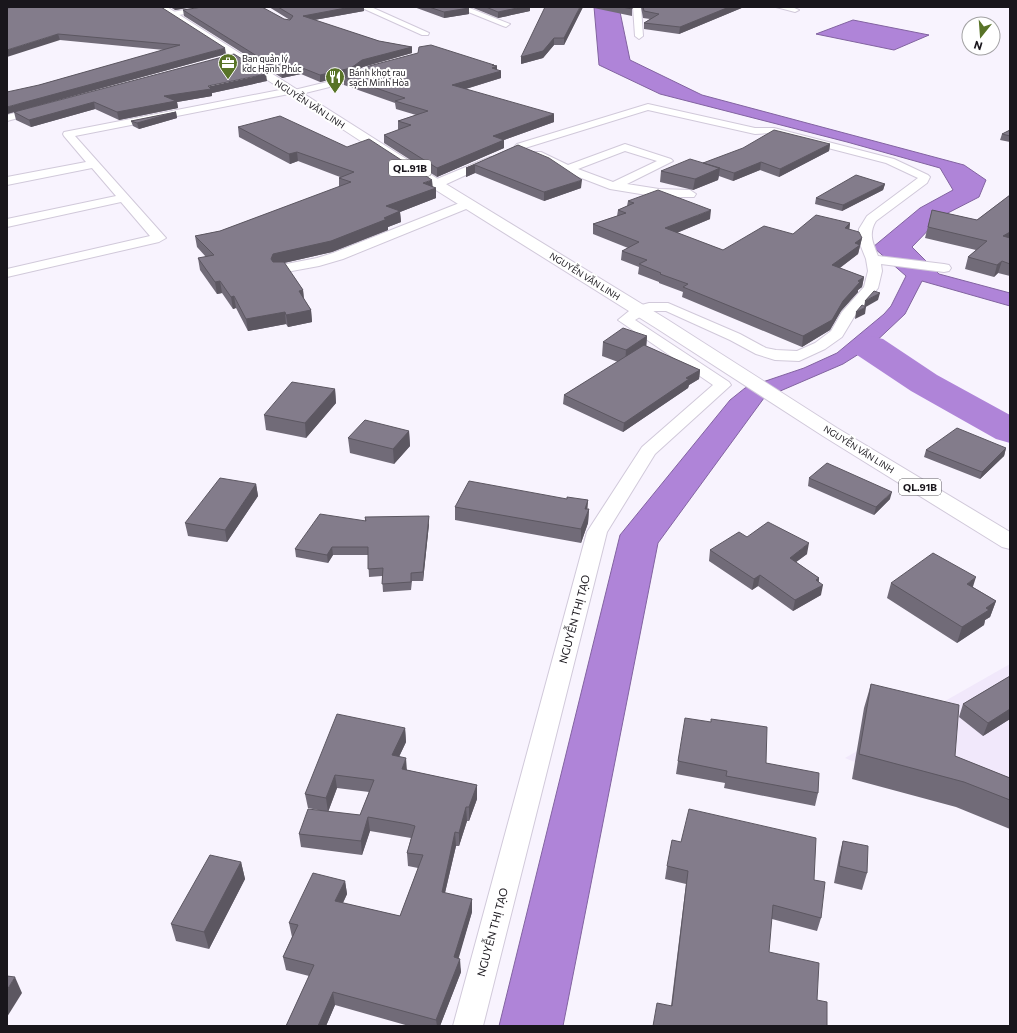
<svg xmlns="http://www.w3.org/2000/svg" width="1017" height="1033" viewBox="0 0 1017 1033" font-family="Commissioner,sans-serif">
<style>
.built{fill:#f1e8fb}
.water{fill:#af84d8;stroke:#8263a0}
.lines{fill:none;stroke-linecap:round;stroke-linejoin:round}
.river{fill:#af84d8;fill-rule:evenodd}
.street-casing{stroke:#d1c9da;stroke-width:2}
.highway-casing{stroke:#d1c9da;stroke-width:2}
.street{fill:#fff;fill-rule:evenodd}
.highway{fill:#fff;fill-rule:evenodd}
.wall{fill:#716b78;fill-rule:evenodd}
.shaded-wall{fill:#5c5761}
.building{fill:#837c8b;stroke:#5c5761}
.labels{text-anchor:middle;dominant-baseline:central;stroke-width:4;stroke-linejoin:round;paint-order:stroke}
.far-poi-label{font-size:9px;fill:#19161c;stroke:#fff;text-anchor:start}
.far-street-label{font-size:9px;fill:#19161c;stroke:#fff}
.shield{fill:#fff;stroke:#5e5c60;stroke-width:1}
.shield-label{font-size:10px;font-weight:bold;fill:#19161c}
.street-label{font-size:11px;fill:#19161c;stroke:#fff}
</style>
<rect width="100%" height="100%" fill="#f8f3fe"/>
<path class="built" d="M 1010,664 L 1010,827 L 845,758 Z"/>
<path class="water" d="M 594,7 L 619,7 L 630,60 L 702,95 L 964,165 L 986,180 L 979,197 L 942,216 L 912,247 L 939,274 L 1010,293 L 1010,306 L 922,281 L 905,314 L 870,347 L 843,364 L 764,398 L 658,543 L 563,1026 L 499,1026 L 620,535 L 730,400 L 745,388 L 804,368 L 837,353 L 884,314 L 891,306 L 906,276 L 873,247 L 920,208 L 953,190 L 940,168 L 847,142 L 660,94 L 599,65 Z
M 853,20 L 929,35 L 894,50 L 816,34 Z"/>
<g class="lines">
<path class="river" d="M 870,336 L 883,339 L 937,375 L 1010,415 L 1010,443 L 996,439 L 911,391 L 857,355 L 852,347 L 857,339 Z"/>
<defs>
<path id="street" d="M 202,7 L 222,7 L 218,9 L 172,16 L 168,14 L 172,12 Z
M 360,7 L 371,7 L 429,33 L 428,35 L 422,35 Z
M 456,7 L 467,7 L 510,24 L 506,27 L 503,26 Z
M 633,7 L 641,7 L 643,36 L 639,39 L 635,36 Z
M 776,7 L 792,7 L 799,10 L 795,12 Z
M 367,67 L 372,70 L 358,80 L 293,96 L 289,94 L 75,136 L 166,238 L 159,242 L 7,277 L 7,269 L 150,236 L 121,202 L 7,227 L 7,219 L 116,196 L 92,168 L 7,185 L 7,177 L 86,162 L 64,136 L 63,134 L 64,132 L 290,88 L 294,90 L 352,76 Z
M 648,104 L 755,128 L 774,128 L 894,159 L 928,175 L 930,177 L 927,183 L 876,221 C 868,234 873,243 878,256 L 944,264 L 949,265 L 951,268 L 949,271 L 944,272 L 881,264 L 882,271 L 878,288 L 854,317 L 842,337 L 825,349 L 799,361 L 775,360 L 756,354 L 730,340 L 666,311 L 650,311 L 635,320 L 729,382 L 731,385 L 655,454 L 607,532 L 483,1026 L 453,1026 L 587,532 L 642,447 L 713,385 L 618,320 L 634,307 L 649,303 L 668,303 L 740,334 L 766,348 L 776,350 L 797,351 L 815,343 L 831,331 L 842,312 L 864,287 L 868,271 L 866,259 L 858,239 L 859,229 L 867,216 L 918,178 L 886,163 L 770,133 L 755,134 L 648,110 L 525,148 L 521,149 L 515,146 L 517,144 Z
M 41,106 L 45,107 L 46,109 L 45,111 L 7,121 L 7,115 Z
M 625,144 L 671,159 L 673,161 L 627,184 L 659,189 L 690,190 L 696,194 L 694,197 L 659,197 L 610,189 L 563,171 L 531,154 L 533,152 L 541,152 L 568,165 ZM 625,151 L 657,161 L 613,182 L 578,169 Z
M 490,157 L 496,160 L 494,162 L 440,187 L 436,188 L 430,184 L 432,181 Z
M 467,200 L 473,204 L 471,207 L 343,259 L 319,266 L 281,273 L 276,272 L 274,269 L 276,266 L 317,258 L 333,253 Z"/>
<path id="highway" d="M 156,7 L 167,7 L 441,181 L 668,320 L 837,428 L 1010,532 L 1010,549 L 1002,547 L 823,436 L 656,328 L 431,187 Z"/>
</defs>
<use href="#street" class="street-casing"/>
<use href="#highway" class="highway-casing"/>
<use href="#street" class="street"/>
<use href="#highway" class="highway"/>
</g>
<path class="wall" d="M 170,7 L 193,7 L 175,10 Z
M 269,7 L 364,7 L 364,11 L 314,20 L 379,41 L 412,47 L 412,53 L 363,67 L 351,75 L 320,82 L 301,74 L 282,78 L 184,16 L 183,10 L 290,20 Z
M 414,7 L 466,7 L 469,8 L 469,14 L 444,18 Z
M 471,7 L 530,7 L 530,11 L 498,18 Z
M 583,7 L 564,45 L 554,45 L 543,58 L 521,64 Z
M 589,7 L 632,7 L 632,16 Z
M 641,7 L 744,7 L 679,34 L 644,29 L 644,23 L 650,19 L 643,18 Z
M 7,8 L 226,54 L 26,109 L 267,81 L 212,93 L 212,96 L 177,102 L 178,108 L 119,120 L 95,109 L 31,127 L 16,120 L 14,112 L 7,114 L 39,85 L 164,50 L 60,40 Z
M 494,65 L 497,66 L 497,70 L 501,78 L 466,89 L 554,122 L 504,140 L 504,148 L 437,177 L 384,143 L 384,135 L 399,130 L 398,129 L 398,121 L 416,115 L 396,109 L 395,103 L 344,85 L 344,77 Z
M 176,112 L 177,118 L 139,129 L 133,126 L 131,121 Z
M 238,127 L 433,187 L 436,198 L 400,212 L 401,222 L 388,227 L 388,230 L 332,252 L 284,263 L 303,290 L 304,299 L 311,310 L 312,322 L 288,327 L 286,324 L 248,331 L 236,308 L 233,309 L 222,293 L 217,294 L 200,270 L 198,258 L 206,257 L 197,247 L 195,236 L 220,231 L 339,187 L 339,178 L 340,177 L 298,161 L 290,164 L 239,137 Z
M 1010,130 L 1010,142 L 1000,140 L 1002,134 Z
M 830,144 L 829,151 L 779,177 L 760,170 L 733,181 L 719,176 L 718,180 L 693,190 L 660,182 L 661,171 L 703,163 Z
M 518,145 L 581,188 L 544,201 L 475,173 L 466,177 L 466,168 Z
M 885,184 L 883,190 L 842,211 L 815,204 L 816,198 Z
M 1010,195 L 1010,276 L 998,273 L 994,277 L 965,269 L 968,257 L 976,250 L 925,238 L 932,210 L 977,220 Z
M 628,201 L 710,219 L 677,233 L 723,250 L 850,223 L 849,229 L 862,238 L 858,254 L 840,268 L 864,277 L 862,287 L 858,290 L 858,292 L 841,311 L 830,330 L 802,347 L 682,297 L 683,292 L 659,283 L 659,282 L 638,274 L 639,267 L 621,260 L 622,251 L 628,248 L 593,234 L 593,224 L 617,216 L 618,210 L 627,206 Z
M 647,336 L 646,346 L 700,370 L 699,379 L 689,385 L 688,388 L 623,432 L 563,404 L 564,395 L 618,362 L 602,356 L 603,342 Z
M 335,389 L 336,403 L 306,438 L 266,430 L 264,415 Z
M 409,431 L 410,446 L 394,464 L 350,453 L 348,438 Z
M 1006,448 L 1004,456 L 980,479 L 924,457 L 926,450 Z
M 809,478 L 890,499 L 874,515 L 808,486 Z
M 256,484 L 258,496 L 227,542 L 188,536 L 185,523 Z
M 567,499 L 588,500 L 587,509 L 589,509 L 588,523 L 581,543 L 455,520 L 455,507 Z
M 365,517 L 429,524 L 423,581 L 412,581 L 411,590 L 383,592 L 382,576 L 369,577 L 368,555 L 333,555 L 328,563 L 296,557 L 295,549 L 365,521 Z
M 747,537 L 807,554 L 796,562 L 819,578 L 819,582 L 821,595 L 793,611 L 758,586 L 752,590 L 709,561 L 710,550 Z
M 891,583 L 973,587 L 996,601 L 990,617 L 985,620 L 984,625 L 957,643 L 887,598 Z
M 1010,676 L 1010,719 L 983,736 L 959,717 L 963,704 Z
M 871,684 L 955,756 L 1010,778 L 1010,829 L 956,807 L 852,779 L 864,708 Z
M 405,728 L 406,742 L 399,757 L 407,770 L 477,785 L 477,799 L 469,821 L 467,821 L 459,846 L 456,846 L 445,893 L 472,899 L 472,912 L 458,958 L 461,972 L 440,1026 L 409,1026 L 335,1005 L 326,1026 L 286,1026 L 309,976 L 286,970 L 283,957 L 292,937 L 289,923 L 345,881 L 347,894 L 343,903 L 400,916 L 418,868 L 408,866 L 407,853 L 411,838 L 370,831 L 362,855 L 301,847 L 299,834 L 328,812 L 308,808 L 305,794 ZM 337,788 L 369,792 L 360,815 L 328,812 Z
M 678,761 L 766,763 L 818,793 L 815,806 L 724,788 L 725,783 L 676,774 Z
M 843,841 L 867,873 L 862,890 L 834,883 L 839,857 Z
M 241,862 L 245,879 L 209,949 L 176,941 L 171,924 Z
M 667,866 L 814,880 L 821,918 L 817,931 L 772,919 L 653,1026 L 671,1006 L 686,884 L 665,879 Z"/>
<path class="shaded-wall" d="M 174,7 L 193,7 L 175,10 Z
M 351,7 L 364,7 L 364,11 L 303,22 L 303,16 Z
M 522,7 L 530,7 L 530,11 L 498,18 L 498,12 Z
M 580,7 L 583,7 L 564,45 L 564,38 Z
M 729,7 L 744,7 L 679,34 L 680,27 Z
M 469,8 L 469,14 L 444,18 L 444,12 Z
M 58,34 L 60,40 L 7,57 L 7,50 Z
M 554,38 L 554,45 L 543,58 L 521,64 L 521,57 Z
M 412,47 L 412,53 L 363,67 L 351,75 L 320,82 L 320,75 L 362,60 Z
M 225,48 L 226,54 L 7,114 L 7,107 Z
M 492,65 L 494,65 L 494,67 L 497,66 L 497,72 L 501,71 L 501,78 L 452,93 L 452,85 Z
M 300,67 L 301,74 L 282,78 L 281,71 Z
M 266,74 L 267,81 L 212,93 L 212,96 L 177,102 L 178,108 L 119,120 L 117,112 L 164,96 Z
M 94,102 L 95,109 L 31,127 L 29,120 Z
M 176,112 L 177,118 L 139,129 L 137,123 Z
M 554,114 L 554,122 L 504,140 L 504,148 L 437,177 L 437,168 L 493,136 Z
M 830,144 L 829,151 L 779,177 L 780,169 Z
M 297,152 L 298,161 L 290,164 L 289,154 Z
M 761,162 L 760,170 L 733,181 L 734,173 Z
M 475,165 L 475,173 L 466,177 L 466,168 Z
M 720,168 L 718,180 L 693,190 L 695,179 Z
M 432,180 L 433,189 L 436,188 L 436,198 L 400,212 L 401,222 L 388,227 L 388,230 L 332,252 L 275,265 L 271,259 L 273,254 L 386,206 L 423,183 Z
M 582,180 L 581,188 L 544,201 L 544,192 Z
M 885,184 L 883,190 L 842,211 L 843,205 Z
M 711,210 L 710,219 L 664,238 L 665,228 Z
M 850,223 L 849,232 L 845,228 Z
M 1010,232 L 1010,242 L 1003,236 Z
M 862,238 L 858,254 L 830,275 L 832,265 L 855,243 Z
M 1002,261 L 998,273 L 994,277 L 997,265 Z
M 864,277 L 862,287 L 858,290 L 858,292 L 841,311 L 830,330 L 802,347 L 803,336 L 858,281 Z
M 220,281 L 222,293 L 217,294 L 215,282 Z
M 303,290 L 304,301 L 299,291 Z
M 880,293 L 878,300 L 864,308 L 865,301 Z
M 234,296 L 236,308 L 233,309 L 231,297 Z
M 866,307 L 865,314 L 855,319 L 856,312 Z
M 311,310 L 312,322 L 288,327 L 286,315 Z
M 285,312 L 286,324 L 248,331 L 246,319 Z
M 647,336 L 646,350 L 625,365 L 626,350 Z
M 700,370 L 699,379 L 689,385 L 688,388 L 623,432 L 624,423 L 686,378 Z
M 335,389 L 336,403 L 306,438 L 305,423 Z
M 409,431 L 410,446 L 394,464 L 393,449 Z
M 1006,448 L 1004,456 L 980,479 L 982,472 Z
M 256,484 L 258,496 L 227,542 L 225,530 Z
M 892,492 L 890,499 L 874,515 L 876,507 Z
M 588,500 L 587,514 L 589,509 L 588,523 L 581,543 L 581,529 L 585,509 Z
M 429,516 L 429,524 L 423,581 L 423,572 Z
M 809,543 L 807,554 L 788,568 L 790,558 Z
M 332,547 L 333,555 L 328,563 L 327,555 Z
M 760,575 L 758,586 L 752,590 L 754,579 Z
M 976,577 L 971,593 L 967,584 Z
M 819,578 L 817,588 L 823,585 L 821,595 L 793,611 L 795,600 L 816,580 Z
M 996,601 L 990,617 L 985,620 L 984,625 L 957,643 L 962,627 L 986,608 Z
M 1010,709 L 1010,719 L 983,736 L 988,723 Z
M 405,728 L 406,742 L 393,769 L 392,755 Z
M 406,758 L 407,771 L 402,769 Z
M 335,775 L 337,788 L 328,812 L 326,798 Z
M 477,785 L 477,799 L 469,821 L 469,807 Z
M 466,807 L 467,821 L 459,846 L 459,833 Z
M 368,817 L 370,831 L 362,855 L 361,841 Z
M 455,832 L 456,846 L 442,905 L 442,892 Z
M 241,862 L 245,879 L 209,949 L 204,932 Z
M 345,881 L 347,894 L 337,915 L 335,901 Z
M 472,899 L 472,912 L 455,971 L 454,957 Z
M 460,959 L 461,972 L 440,1026 L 437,1026 L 436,1020 Z
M 15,977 L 22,993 L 7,1017 L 7,990 Z
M 333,992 L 335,1005 L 326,1026 L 318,1026 Z"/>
<path class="building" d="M 14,7 L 161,7 L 225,48 L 7,107 L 7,92 L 39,85 L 180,45 L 58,34 L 7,50 L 7,8 Z
M 202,7 L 262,7 L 284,19 L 290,20 L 293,16 L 278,7 L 351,7 L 303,16 L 379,41 L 412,47 L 362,60 L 351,68 L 320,75 L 300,67 L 281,71 L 183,10 Z
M 429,7 L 466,7 L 469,8 L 444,12 Z
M 486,7 L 522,7 L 498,12 Z
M 545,7 L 580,7 L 564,38 L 554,38 L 543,51 L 521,57 Z
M 622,7 L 632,7 L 632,9 Z
M 643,7 L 729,7 L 680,27 L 644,23 L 659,14 L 644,11 Z
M 431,45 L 494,65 L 492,65 L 497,66 L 492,68 L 501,71 L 452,85 L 554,114 L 493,136 L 504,140 L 437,168 L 384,135 L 411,125 L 398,121 L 428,111 L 395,101 L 405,98 L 344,77 L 358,74 L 369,66 L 418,53 L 419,47 Z
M 234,54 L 266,74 L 208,86 L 211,89 L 164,96 L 176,101 L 117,112 L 94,102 L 29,120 L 14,112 Z
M 176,112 L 137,123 L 131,121 Z
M 280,116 L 347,147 L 369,139 L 432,180 L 423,183 L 436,188 L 386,206 L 400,211 L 384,218 L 387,219 L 331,241 L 273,254 L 271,259 L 273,262 L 284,262 L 303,290 L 299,291 L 311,310 L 286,315 L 285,312 L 246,319 L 234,296 L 231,297 L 220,281 L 215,282 L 198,258 L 214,255 L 195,236 L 220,231 L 351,182 L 339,178 L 354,172 L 297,152 L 289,154 L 238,127 Z
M 774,130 L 830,144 L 780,169 L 761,162 L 734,173 L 703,163 L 743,148 Z
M 1010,130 L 1010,136 L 1002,134 Z
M 518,145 L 549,158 L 582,180 L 544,192 L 475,165 L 466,168 Z
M 690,159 L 720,168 L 695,179 L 661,171 Z
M 856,175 L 885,184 L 843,205 L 816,198 Z
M 658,190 L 711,210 L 665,228 L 723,250 L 764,226 L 793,234 L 816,215 L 850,223 L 845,228 L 859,232 L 862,238 L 855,243 L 860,245 L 832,265 L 864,277 L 858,281 L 860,282 L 843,301 L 832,320 L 803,336 L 683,287 L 688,284 L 660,274 L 661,273 L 639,264 L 647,260 L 622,251 L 639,242 L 593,224 L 626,213 L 618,210 L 634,203 L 628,201 Z
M 1010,195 L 1010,232 L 1003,236 L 1010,238 L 1010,264 L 1002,261 L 997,265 L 968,257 L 987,241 L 928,227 L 932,210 L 977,220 Z
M 874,291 L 880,293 L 865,301 Z
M 862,305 L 866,307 L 856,312 Z
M 623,328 L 647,336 L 626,350 L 603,342 Z
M 644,345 L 700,370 L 686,378 L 689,379 L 624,423 L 564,395 Z
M 292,382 L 335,389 L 305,423 L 264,415 Z
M 365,420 L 409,431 L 393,449 L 348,438 Z
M 957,428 L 1006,448 L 982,472 L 926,450 Z
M 827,463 L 892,492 L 876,507 L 809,478 Z
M 220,478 L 256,484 L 225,530 L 185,523 Z
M 469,481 L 567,499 L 567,497 L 588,500 L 585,509 L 589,509 L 581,529 L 455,507 Z
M 320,514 L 366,521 L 365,517 L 429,516 L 423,572 L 411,573 L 411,582 L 382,584 L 383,568 L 368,569 L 368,547 L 332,547 L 327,555 L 295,549 Z
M 768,522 L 809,543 L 790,558 L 819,578 L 816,580 L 823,585 L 795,600 L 760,575 L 754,579 L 710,550 L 739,532 L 747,537 Z
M 933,553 L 976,577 L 967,584 L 996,601 L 986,608 L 989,610 L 962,627 L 891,583 Z
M 1010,676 L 1010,709 L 988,723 L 963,704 Z
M 871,684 L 959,705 L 955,756 L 1010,778 L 1010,800 L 964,782 L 859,754 Z
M 337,714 L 405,728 L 392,755 L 406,758 L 402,769 L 477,785 L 469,807 L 466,807 L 459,833 L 455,832 L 442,892 L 472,899 L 454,957 L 460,959 L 436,1020 L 333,992 L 318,1026 L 286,1026 L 314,965 L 283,957 L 298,925 L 289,923 L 313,873 L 345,881 L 335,901 L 400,916 L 423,855 L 407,853 L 415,826 L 408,824 L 368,817 L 361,841 L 299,834 L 308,809 L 360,815 L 374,780 L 335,775 L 326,798 L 305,794 Z
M 685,718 L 711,722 L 711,719 L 767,727 L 766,763 L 819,773 L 818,793 L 726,776 L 727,771 L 678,761 Z
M 689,809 L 816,838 L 814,880 L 825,882 L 821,918 L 773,905 L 769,952 L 819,963 L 817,1000 L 827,1002 L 827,1026 L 653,1026 L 657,1003 L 672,1006 L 688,871 L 667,866 L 672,840 L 681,842 Z
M 843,841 L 868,846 L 867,873 L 839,866 Z
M 210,855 L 241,862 L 204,932 L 171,924 Z
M 7,976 L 15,977 L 7,990 Z"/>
<defs>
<symbol id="office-pin" viewBox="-11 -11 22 30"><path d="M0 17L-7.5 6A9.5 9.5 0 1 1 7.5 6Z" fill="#587327" stroke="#fff"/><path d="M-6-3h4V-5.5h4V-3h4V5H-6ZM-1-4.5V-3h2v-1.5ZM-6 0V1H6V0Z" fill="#fff"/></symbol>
<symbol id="restaurant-pin" viewBox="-11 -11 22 30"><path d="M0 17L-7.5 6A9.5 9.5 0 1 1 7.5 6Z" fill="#587327" stroke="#fff"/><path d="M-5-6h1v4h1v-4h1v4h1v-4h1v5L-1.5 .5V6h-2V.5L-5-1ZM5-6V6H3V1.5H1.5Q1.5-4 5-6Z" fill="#fff"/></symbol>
</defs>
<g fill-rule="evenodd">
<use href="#office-pin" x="217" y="52" width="22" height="30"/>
<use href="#restaurant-pin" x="324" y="66" width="22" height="30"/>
</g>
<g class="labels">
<g class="far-poi-label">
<text x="242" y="58">Ban quản lý<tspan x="242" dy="10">kdc Hạnh Phúc</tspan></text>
<text x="349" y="72">Bánh khọt rau<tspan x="349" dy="10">sạch Minh Hòa</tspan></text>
</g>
<g class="far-street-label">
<text transform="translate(310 104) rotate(33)">NGUYỄN VĂN LINH</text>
<text transform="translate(585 276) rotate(32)">NGUYỄN VĂN LINH</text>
<text transform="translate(859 449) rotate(32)">NGUYỄN VĂN LINH</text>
</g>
<g class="shield">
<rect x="389" y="160" width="42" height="16" rx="3"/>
<rect x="899" y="479" width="42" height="16" rx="3"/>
</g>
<g class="shield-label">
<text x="410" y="168">QL.91B</text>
<text x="920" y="487">QL.91B</text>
</g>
<g class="street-label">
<text transform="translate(574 619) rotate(-75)">NGUYỄN THỊ TẠO</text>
<text transform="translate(492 932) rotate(-75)">NGUYỄN THỊ TẠO</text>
</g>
</g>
<rect width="1017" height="1033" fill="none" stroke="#19161c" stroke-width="16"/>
<g transform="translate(981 36) rotate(197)"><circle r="19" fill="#ffffff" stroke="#a3a2a4"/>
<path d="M0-3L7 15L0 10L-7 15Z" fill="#587327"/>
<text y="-6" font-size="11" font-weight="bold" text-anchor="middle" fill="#19161c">N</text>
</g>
</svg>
